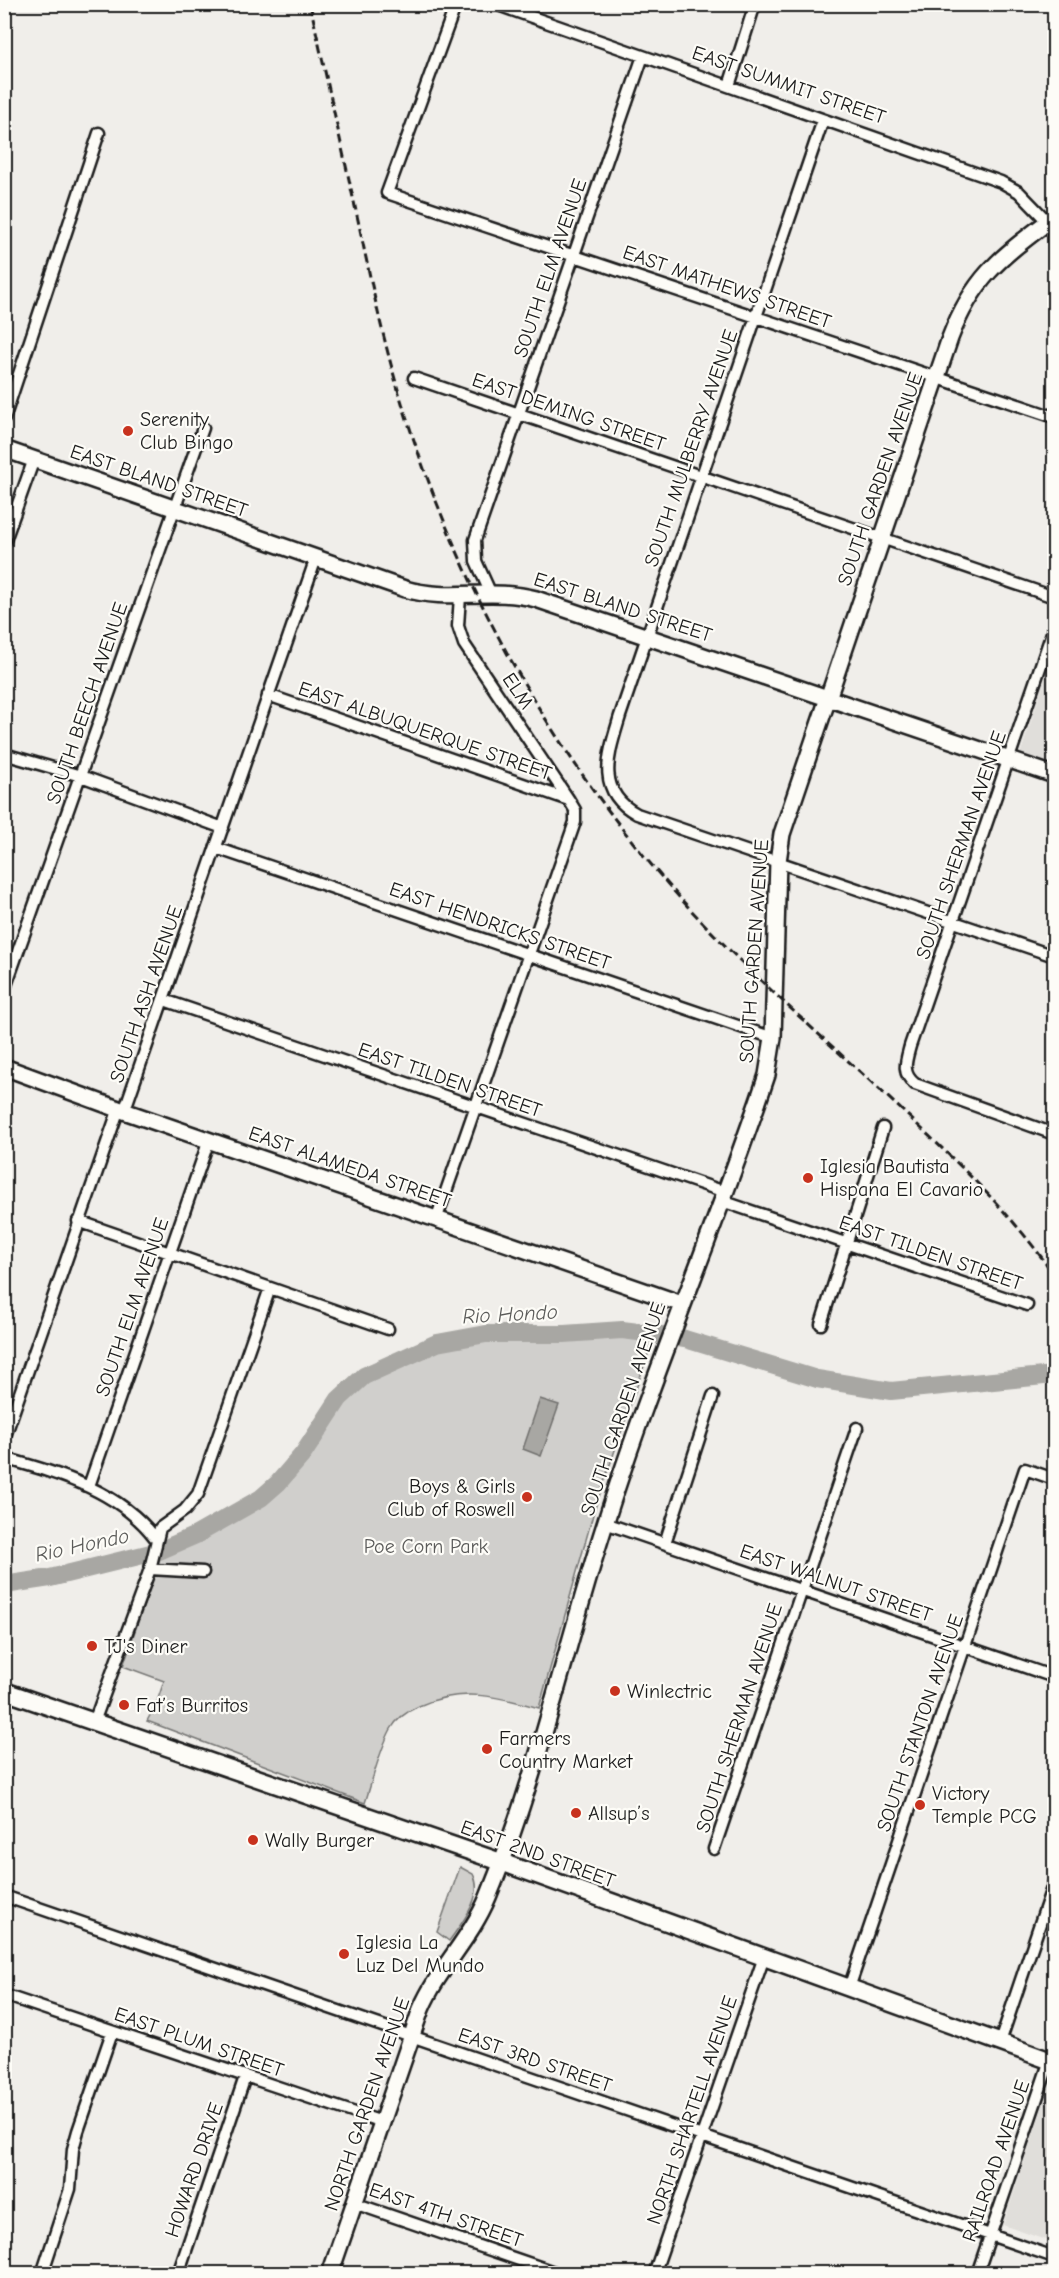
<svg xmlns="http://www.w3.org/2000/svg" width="1059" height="2278" viewBox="0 0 1059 2278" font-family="'Comic Neue',sans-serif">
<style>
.built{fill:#e0deda}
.green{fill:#d0cfcc;stroke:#767674;stroke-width:1.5}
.water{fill:#a8a7a3;stroke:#706f6d;stroke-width:1.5}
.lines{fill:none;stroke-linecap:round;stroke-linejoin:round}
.river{stroke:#a8a7a3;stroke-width:18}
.street-casing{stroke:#1c1c1c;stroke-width:15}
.secondary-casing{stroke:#1c1c1c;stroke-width:20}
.primary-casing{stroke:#1c1c1c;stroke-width:21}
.street{stroke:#fdfcf7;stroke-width:10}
.secondary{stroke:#fdfcf7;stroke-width:15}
.primary{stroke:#fdfcf7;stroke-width:16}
.rail{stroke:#1c1c1c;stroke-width:3;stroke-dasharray:9 4.5;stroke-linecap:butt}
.poi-dot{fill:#c8321e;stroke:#fdfcf7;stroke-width:2}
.labels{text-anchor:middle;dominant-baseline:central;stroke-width:4.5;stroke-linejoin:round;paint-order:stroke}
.street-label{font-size:20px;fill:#1c1c1c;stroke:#fdfcf7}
.poi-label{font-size:20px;fill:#1c1c1c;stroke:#fdfcf7;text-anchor:start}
.park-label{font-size:20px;fill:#5b5b5a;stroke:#fdfcf7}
.water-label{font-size:21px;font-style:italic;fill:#5b5b59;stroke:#fdfcf7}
</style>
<rect width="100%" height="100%" fill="#f0eeea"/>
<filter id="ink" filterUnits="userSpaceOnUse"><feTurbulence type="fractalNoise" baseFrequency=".0167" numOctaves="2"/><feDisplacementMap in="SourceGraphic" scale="12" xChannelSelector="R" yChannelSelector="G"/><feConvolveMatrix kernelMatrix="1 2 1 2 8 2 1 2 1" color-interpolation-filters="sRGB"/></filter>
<g filter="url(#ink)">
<path class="built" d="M 1054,652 L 1054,769 L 1019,757 Z
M 1051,2081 L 1054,2082 L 1054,2243 L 1003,2225 Z"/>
<path class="green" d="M 622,1330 L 655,1334 L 594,1511 L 539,1708 C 498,1696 460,1687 419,1706 C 408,1711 397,1718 391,1729 C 379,1751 373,1779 365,1803 L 147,1721 L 157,1702 L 164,1681 L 123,1666 L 163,1549 L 196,1535 L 261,1498 L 292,1469 L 350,1386 L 384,1365 L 437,1343 L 464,1337 Z
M 460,1867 L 473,1874 C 485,1896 461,1924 449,1941 L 437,1932 Z"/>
<path class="water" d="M 540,1399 L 559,1405 L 541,1456 L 523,1449 Z"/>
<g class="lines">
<path class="river" d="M 4,1585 L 50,1578 L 159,1551 L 196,1535 L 261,1498 L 278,1483 L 303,1454 L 339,1399 L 364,1376 L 437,1343 L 486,1334 L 564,1334 L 622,1330 L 655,1334 L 685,1339 L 817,1379 L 891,1391 L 1054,1375"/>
<defs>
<path id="street" d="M 456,4 L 387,193 L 1054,417
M 495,4 L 1001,182 L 1019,192 L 1048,222
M 729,86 L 755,4
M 4,102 L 5,102
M 823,120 L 620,716 C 609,753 594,791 637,814 L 1054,956
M 414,378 L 1054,597
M 4,419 L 99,133
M 4,543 L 34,459
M 491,594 L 476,561 L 475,540 L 643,56
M 1054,627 L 910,1046 C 906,1061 901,1073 915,1084 L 1054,1134
M 268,695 L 569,800
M 4,754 L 81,776 L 223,828
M 216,848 L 773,1038
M 4,991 L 203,428
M 164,1000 L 725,1192
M 722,1201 L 1027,1305
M 436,1220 L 575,822 L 575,810 L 569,800 L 464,644 L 458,626 L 460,596
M 78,1221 L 388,1329
M 821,1324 L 883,1128
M 4,1439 L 117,1114 L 126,1106 L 316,558
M 4,1458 C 60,1474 119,1490 156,1539
M 89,1486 L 209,1140
M 605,1523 L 1054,1677
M 665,1543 L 713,1396
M 150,1569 L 203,1572
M 94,1722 L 150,1569 L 160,1528 L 185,1510 L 198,1494 L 270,1288
M 714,1849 L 857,1428
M 4,1896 L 1054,2257
M 849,1988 L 1025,1469 L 1054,1479
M 4,1995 L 382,2122
M 1000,2042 L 1054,1882
M 354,2203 L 560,2274
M 42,2274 L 70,2189 L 73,2149 L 78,2131 L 112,2032
M 178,2274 L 245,2077
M 654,2274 L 764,1957
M 977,2274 L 1050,2060"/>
<path id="secondary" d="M 4,449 L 405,589 C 449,602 492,587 536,599 L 1054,775
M 4,1067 L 121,1110 L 682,1304
M 330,2274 L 421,2009 C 438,1969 471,1938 488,1897 C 538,1776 565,1648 605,1524 C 653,1372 717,1225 767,1075 L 773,1038 L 778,861 L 782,834 L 950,338 C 974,275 1003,256 1054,217"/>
<path id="primary" d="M 4,1691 L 501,1862 L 1054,2062"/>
</defs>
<use href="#street" class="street-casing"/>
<use href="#secondary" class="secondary-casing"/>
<use href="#primary" class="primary-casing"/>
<use href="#street" class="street"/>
<use href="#secondary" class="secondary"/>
<use href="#primary" class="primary"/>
<path class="rail" d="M 310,4 C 326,76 342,148 358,220 C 372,287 386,354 407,419 C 465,601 561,768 690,909 C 762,987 845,1056 922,1129 C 969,1174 1017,1220 1054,1275"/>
</g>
</g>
<g class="poi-dot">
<circle cx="128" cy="431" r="6"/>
<circle cx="808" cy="1178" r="6"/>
<circle cx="527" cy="1497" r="6"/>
<circle cx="92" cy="1646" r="6"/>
<circle cx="615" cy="1691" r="6"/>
<circle cx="124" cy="1705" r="6"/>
<circle cx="487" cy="1749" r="6"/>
<circle cx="920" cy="1805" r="6"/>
<circle cx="576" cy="1813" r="6"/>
<circle cx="253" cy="1840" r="6"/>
<circle cx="344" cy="1954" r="6"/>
</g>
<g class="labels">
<g class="street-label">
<text transform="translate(789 85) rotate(19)">EAST SUMMIT STREET</text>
<text transform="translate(550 268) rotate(-71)">SOUTH ELM AVENUE</text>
<text transform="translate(727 287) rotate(19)">EAST MATHEWS STREET</text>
<text transform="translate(569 412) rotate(19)">EAST DEMING STREET</text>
<text transform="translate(691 448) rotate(-71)">SOUTH MULBERRY AVENUE</text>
<text transform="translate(880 479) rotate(-71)">SOUTH GARDEN AVENUE</text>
<text transform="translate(159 481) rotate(19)">EAST BLAND STREET</text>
<text transform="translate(623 607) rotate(18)">EAST BLAND STREET</text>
<text transform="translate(518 691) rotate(56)">ELM</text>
<text transform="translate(87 703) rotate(-71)">SOUTH BEECH AVENUE</text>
<text transform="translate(425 731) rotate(19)">EAST ALBUQUERQUE STREET</text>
<text transform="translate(961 845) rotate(-71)">SOUTH SHERMAN AVENUE</text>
<text transform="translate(500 926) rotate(19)">EAST HENDRICKS STREET</text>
<text transform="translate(754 951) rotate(-86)">SOUTH GARDEN AVENUE</text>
<text transform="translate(146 994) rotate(-71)">SOUTH ASH AVENUE</text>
<text transform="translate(450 1080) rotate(19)">EAST TILDEN STREET</text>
<text transform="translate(350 1167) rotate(19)">EAST ALAMEDA STREET</text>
<text transform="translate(931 1253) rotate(19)">EAST TILDEN STREET</text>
<text transform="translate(132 1307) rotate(-71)">SOUTH ELM AVENUE</text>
<text transform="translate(623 1409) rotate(-71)">SOUTH GARDEN AVENUE</text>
<text transform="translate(836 1583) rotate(19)">EAST WALNUT STREET</text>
<text transform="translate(739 1718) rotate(-72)">SOUTH SHERMAN AVENUE</text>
<text transform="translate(920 1723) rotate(-71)">SOUTH STANTON AVENUE</text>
<text transform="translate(538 1854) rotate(20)">EAST 2ND STREET</text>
<text transform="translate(199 2042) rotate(19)">EAST PLUM STREET</text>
<text transform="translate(535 2060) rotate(19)">EAST 3RD STREET</text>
<text transform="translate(367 2104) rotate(-71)">NORTH GARDEN AVENUE</text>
<text transform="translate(692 2110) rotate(-71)">NORTH SHARTELL AVENUE</text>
<text transform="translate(996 2161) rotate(-71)">RAILROAD AVENUE</text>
<text transform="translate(194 2170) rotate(-71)">HOWARD DRIVE</text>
<text transform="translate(446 2215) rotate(19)">EAST 4TH STREET</text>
</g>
<g class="poi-label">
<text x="140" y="419">Serenity<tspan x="140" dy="23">Club Bingo</tspan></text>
<text x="820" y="1166">Iglesia Bautista<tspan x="820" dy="23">Hispana El Cavario</tspan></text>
<text x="515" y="1486" text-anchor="end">Boys &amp; Girls<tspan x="515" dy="23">Club of Roswell</tspan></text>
<text x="104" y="1646">TJ's Diner</text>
<text x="627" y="1691">Winlectric</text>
<text x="136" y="1705">Fat’s Burritos</text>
<text x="499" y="1738">Farmers<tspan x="499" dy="23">Country Market</tspan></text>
<text x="932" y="1793">Victory<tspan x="932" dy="23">Temple PCG</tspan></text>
<text x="588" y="1813">Allsup’s</text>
<text x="265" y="1840">Wally Burger</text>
<text x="356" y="1942">Iglesia La<tspan x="356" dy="23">Luz Del Mundo</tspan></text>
</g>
<g class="park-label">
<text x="426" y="1546">Poe Corn Park</text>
</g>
<g class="water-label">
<text transform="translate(510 1314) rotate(-3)">Rio Hondo</text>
<text transform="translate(82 1545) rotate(-12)">Rio Hondo</text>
</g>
</g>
<rect width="1059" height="2278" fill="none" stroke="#fdfcf7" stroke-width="24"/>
<rect x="12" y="12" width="1035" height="2254" fill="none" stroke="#1c1c1c" stroke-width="2" filter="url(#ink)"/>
</svg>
